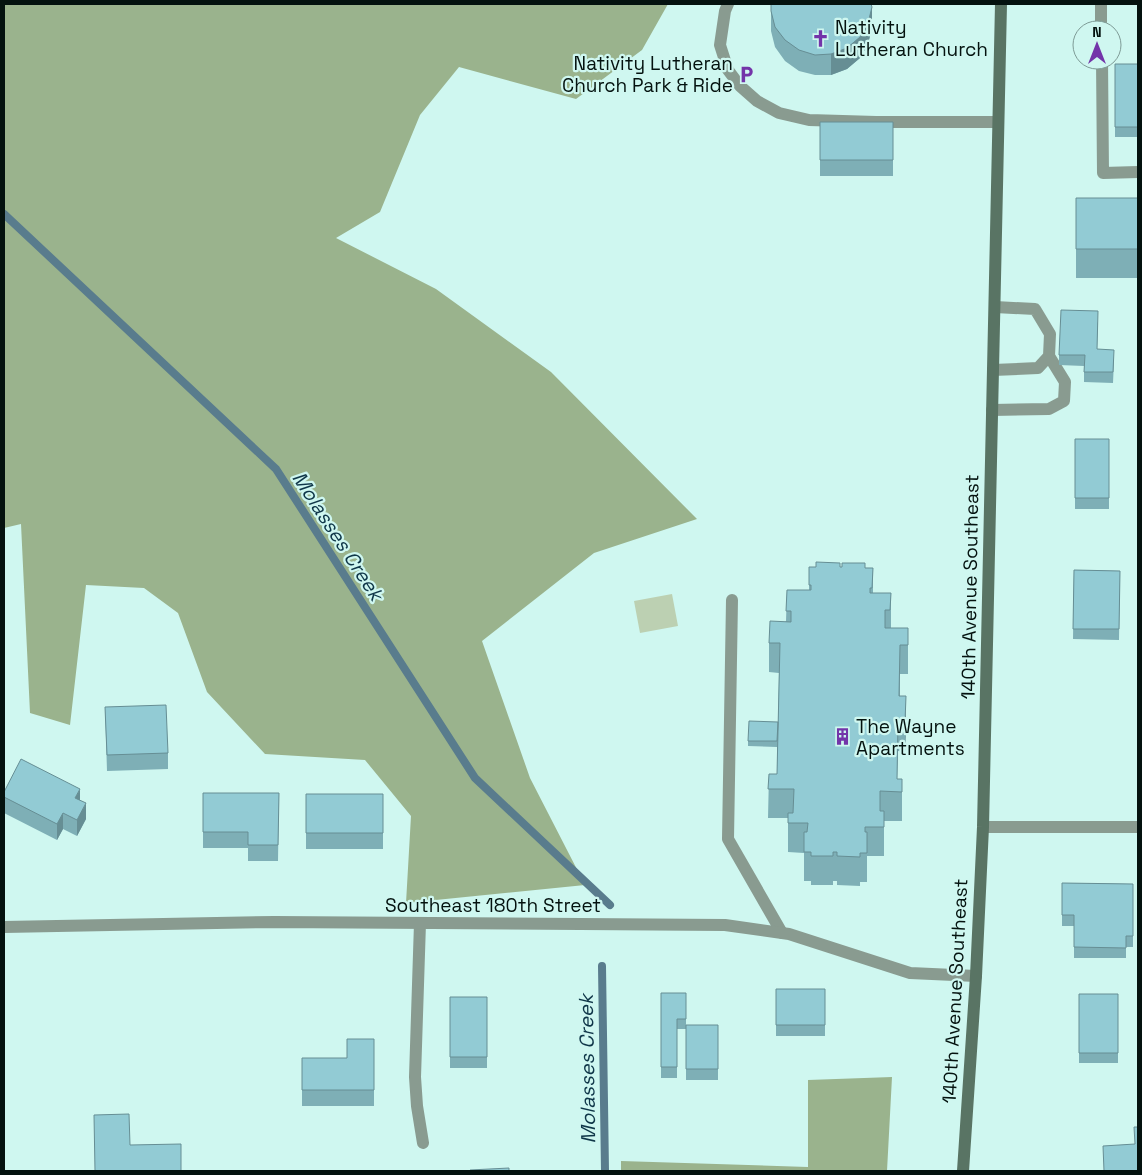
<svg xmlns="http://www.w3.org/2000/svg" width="1142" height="1175" viewBox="0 0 1142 1175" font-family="'Space Grotesk',sans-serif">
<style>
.green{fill:#bcd0b2}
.forest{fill:#9ab38d}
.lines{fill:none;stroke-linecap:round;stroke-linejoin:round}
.stream{stroke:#597c8d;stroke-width:8}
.lane{stroke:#899b90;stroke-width:12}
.street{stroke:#899b90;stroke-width:12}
.secondary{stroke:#597464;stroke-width:12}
.wall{fill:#7eafb6}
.shaded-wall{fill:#668e94}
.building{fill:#92cbd4;stroke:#668e94}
.labels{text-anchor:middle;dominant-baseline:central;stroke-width:4.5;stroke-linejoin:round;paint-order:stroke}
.poi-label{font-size:19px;fill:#04120f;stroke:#cff7f0;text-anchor:start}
.street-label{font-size:19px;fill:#04120f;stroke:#cff7f0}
.water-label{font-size:20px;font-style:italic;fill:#0f3648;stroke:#cff7f0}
</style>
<rect width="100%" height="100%" fill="#cff7f0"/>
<path class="green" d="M 672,594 L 678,626 L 640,633 L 634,601 Z"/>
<path class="forest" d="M 4,4 L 668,4 L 642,50 L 576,99 L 459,67 L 420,115 L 380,212 L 336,238 L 436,289 L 551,372 L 697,519 L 594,553 L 482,641 L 530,778 L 585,885 L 406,903 L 411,816 L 365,760 L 265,754 L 207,692 L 178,613 L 144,588 L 86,585 L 70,725 L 30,713 L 21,524 L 4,528 Z
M 892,1077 L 887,1171 L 621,1171 L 621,1161 L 808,1167 L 808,1080 Z"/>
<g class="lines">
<path class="stream" d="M 4,214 L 276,469 L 475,778 L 610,905
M 602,966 L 605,1171"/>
<path class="lane" d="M 728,4 L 725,11 L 720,45 L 728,70 L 740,86 L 757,101 L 779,113 L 809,120 L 876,122 L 998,122
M 1101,4 L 1101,30
M 1102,60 L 1103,173 L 1138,172
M 993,370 L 1038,368 L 1049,356
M 992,410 L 1049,409 L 1064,401 L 1065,382 L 1049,356 L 1050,334 L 1035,309 L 995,307
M 732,600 L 728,839 L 782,933
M 420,923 L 415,1077 L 417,1106 L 423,1143"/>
<path class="street" d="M 983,827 L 1138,827
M 4,927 L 274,922 L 725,925 L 789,934 L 910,973 L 976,976"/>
<path class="secondary" d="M 963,1171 L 976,976 L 983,827 L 1001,4"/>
</g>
<path class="wall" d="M 771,11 L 872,28 L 868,44 L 860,58 L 847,69 L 831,75 L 815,75 L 799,71 L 785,61 L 775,47 L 771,31 Z
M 1115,64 L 1138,64 L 1138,137 L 1115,137 Z
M 820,122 L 893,122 L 893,176 L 820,176 Z
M 1076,198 L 1138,198 L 1138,278 L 1076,278 Z
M 1098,322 L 1097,349 L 1114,360 L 1113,383 L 1084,382 L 1084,366 L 1059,365 L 1059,355 Z
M 1075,439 L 1109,439 L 1109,509 L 1075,509 Z
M 809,567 L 873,568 L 873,593 L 891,593 L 891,628 L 908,628 L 908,674 L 900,674 L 900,696 L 906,725 L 905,752 L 898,751 L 897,779 L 902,779 L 902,821 L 884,821 L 884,856 L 867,856 L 867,882 L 860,882 L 860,886 L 837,885 L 837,881 L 833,881 L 833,885 L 811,885 L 811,881 L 804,881 L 804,853 L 788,852 L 788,818 L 768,818 L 769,774 L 777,774 L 777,747 L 748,746 L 748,741 L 778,722 L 779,673 L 769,672 L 769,643 L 786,621 L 787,590 L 809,590 Z
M 1074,570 L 1120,571 L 1119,640 L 1073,639 Z
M 105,707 L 168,753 L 168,769 L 107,771 Z
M 4,792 L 80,800 L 86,819 L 77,836 L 63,829 L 57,840 L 4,813 Z
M 203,793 L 279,793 L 278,861 L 248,861 L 248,848 L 203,848 Z
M 306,794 L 383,794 L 383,849 L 306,849 Z
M 1062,883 L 1133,884 L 1133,947 L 1126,947 L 1126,958 L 1074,958 L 1074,926 L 1062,926 Z
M 776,989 L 825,989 L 825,1036 L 776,1036 Z
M 661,993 L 686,993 L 686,1025 L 718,1025 L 718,1080 L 686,1080 L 686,1029 L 677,1029 L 677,1078 L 661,1078 Z
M 1079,994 L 1118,994 L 1118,1063 L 1079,1063 Z
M 450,997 L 487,997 L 487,1068 L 450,1068 Z
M 374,1039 L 374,1106 L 302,1106 L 302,1058 L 347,1058 Z"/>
<path class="shaded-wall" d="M 872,7 L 872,28 L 868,44 L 860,58 L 847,69 L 831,75 L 831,54 Z
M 906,696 L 906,725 L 905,752 L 905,722 Z
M 80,789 L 80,805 L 75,798 Z
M 86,803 L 86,819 L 77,836 L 77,820 Z
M 63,813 L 63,829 L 57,840 L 57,824 Z"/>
<path class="building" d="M 771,4 L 871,4 L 872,7 L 868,23 L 860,37 L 847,48 L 831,54 L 815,55 L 799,50 L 785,40 L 775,27 L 771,11 Z
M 1115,64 L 1138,64 L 1138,127 L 1115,127 Z
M 820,122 L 893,122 L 893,160 L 820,160 Z
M 1076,198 L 1138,198 L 1138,249 L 1076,249 Z
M 1061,310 L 1098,311 L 1097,349 L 1114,350 L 1113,372 L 1084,372 L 1085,355 L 1059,355 Z
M 1075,439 L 1109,439 L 1109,498 L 1075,498 Z
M 816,562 L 840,563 L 840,567 L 842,567 L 842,563 L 865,563 L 865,568 L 873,568 L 872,588 L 870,588 L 870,593 L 891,593 L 890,610 L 885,610 L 885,628 L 908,628 L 908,645 L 900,645 L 899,696 L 906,696 L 905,722 L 898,722 L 897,779 L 902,779 L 902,792 L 880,791 L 880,811 L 884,811 L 884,827 L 865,827 L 865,832 L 867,832 L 867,853 L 860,853 L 860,857 L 837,856 L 837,852 L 833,852 L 833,856 L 811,856 L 811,852 L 804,852 L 804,832 L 807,832 L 808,823 L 788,823 L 788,813 L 793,813 L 794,789 L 768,789 L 769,774 L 777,774 L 780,643 L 769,643 L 770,621 L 791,622 L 791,611 L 786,611 L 787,590 L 811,590 L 811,585 L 809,585 L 809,567 L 816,567 Z
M 1074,570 L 1120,571 L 1119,629 L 1073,629 Z
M 166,705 L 168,753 L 107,755 L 105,707 Z
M 749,721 L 778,722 L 777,741 L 748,741 Z
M 21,759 L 80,789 L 75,798 L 86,803 L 77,820 L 63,813 L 57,824 L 4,797 L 4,792 Z
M 203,793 L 279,793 L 278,845 L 248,845 L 248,832 L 203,832 Z
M 306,794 L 383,794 L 383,833 L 306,833 Z
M 1062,883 L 1133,884 L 1133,936 L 1126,936 L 1126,948 L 1074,947 L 1074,915 L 1062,915 Z
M 776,989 L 825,989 L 825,1025 L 776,1025 Z
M 661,993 L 686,993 L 686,1019 L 677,1019 L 677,1067 L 661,1067 Z
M 1079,994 L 1118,994 L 1118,1053 L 1079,1053 Z
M 450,997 L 487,997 L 487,1057 L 450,1057 Z
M 686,1025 L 718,1025 L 718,1069 L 686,1069 Z
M 347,1039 L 374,1039 L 374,1090 L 302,1090 L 302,1058 L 347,1058 Z
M 129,1114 L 130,1145 L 181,1144 L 181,1171 L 95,1171 L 94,1115 Z
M 1134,1127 L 1138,1127 L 1138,1171 L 1104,1171 L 1103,1146 L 1135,1144 Z
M 509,1168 L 509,1171 L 470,1171 L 470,1170 Z"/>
<defs>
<symbol id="church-bare" viewBox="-9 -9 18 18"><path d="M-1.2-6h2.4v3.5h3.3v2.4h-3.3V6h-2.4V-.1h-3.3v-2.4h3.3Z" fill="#7334a9" stroke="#cff7f0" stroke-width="2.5" paint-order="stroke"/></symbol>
<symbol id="parking-bare" viewBox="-9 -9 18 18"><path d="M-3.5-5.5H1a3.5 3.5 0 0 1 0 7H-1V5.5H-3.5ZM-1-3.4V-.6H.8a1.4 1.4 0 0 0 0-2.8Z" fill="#7334a9" stroke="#cff7f0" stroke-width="2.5" paint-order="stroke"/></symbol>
<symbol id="building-bare" viewBox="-9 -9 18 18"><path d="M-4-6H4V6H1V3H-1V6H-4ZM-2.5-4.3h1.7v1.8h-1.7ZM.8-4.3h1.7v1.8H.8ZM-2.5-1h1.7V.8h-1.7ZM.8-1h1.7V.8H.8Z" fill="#7334a9" stroke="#cff7f0" stroke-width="2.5" paint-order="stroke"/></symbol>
</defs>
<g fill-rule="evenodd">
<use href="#church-bare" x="808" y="26" width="25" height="25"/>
<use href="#parking-bare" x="734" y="62" width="25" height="25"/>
<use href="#building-bare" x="830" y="724" width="25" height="25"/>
</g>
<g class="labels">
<g class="poi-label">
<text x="835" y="27">Nativity<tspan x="835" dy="22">Lutheran Church</tspan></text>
<text x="733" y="63" text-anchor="end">Nativity Lutheran<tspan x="733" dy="22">Church Park &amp; Ride</tspan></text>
<text x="856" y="726">The Wayne<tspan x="856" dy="22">Apartments</tspan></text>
</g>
<g class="street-label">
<text transform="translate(970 587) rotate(-89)">140th Avenue Southeast</text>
<text x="493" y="905">Southeast 180th Street</text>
<text transform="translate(955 991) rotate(-87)">140th Avenue Southeast</text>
</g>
<g class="water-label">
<text transform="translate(338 536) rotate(57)">Molasses Creek</text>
<text transform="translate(587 1069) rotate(-91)">Molasses Creek</text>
</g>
</g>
<rect width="1142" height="1175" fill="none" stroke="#04120f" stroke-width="10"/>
<g transform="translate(1097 45)"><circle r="24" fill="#cff7f0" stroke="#7e9b96"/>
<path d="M0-4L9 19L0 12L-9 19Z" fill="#7334a9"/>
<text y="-8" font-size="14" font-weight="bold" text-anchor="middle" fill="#04120f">N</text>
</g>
</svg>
